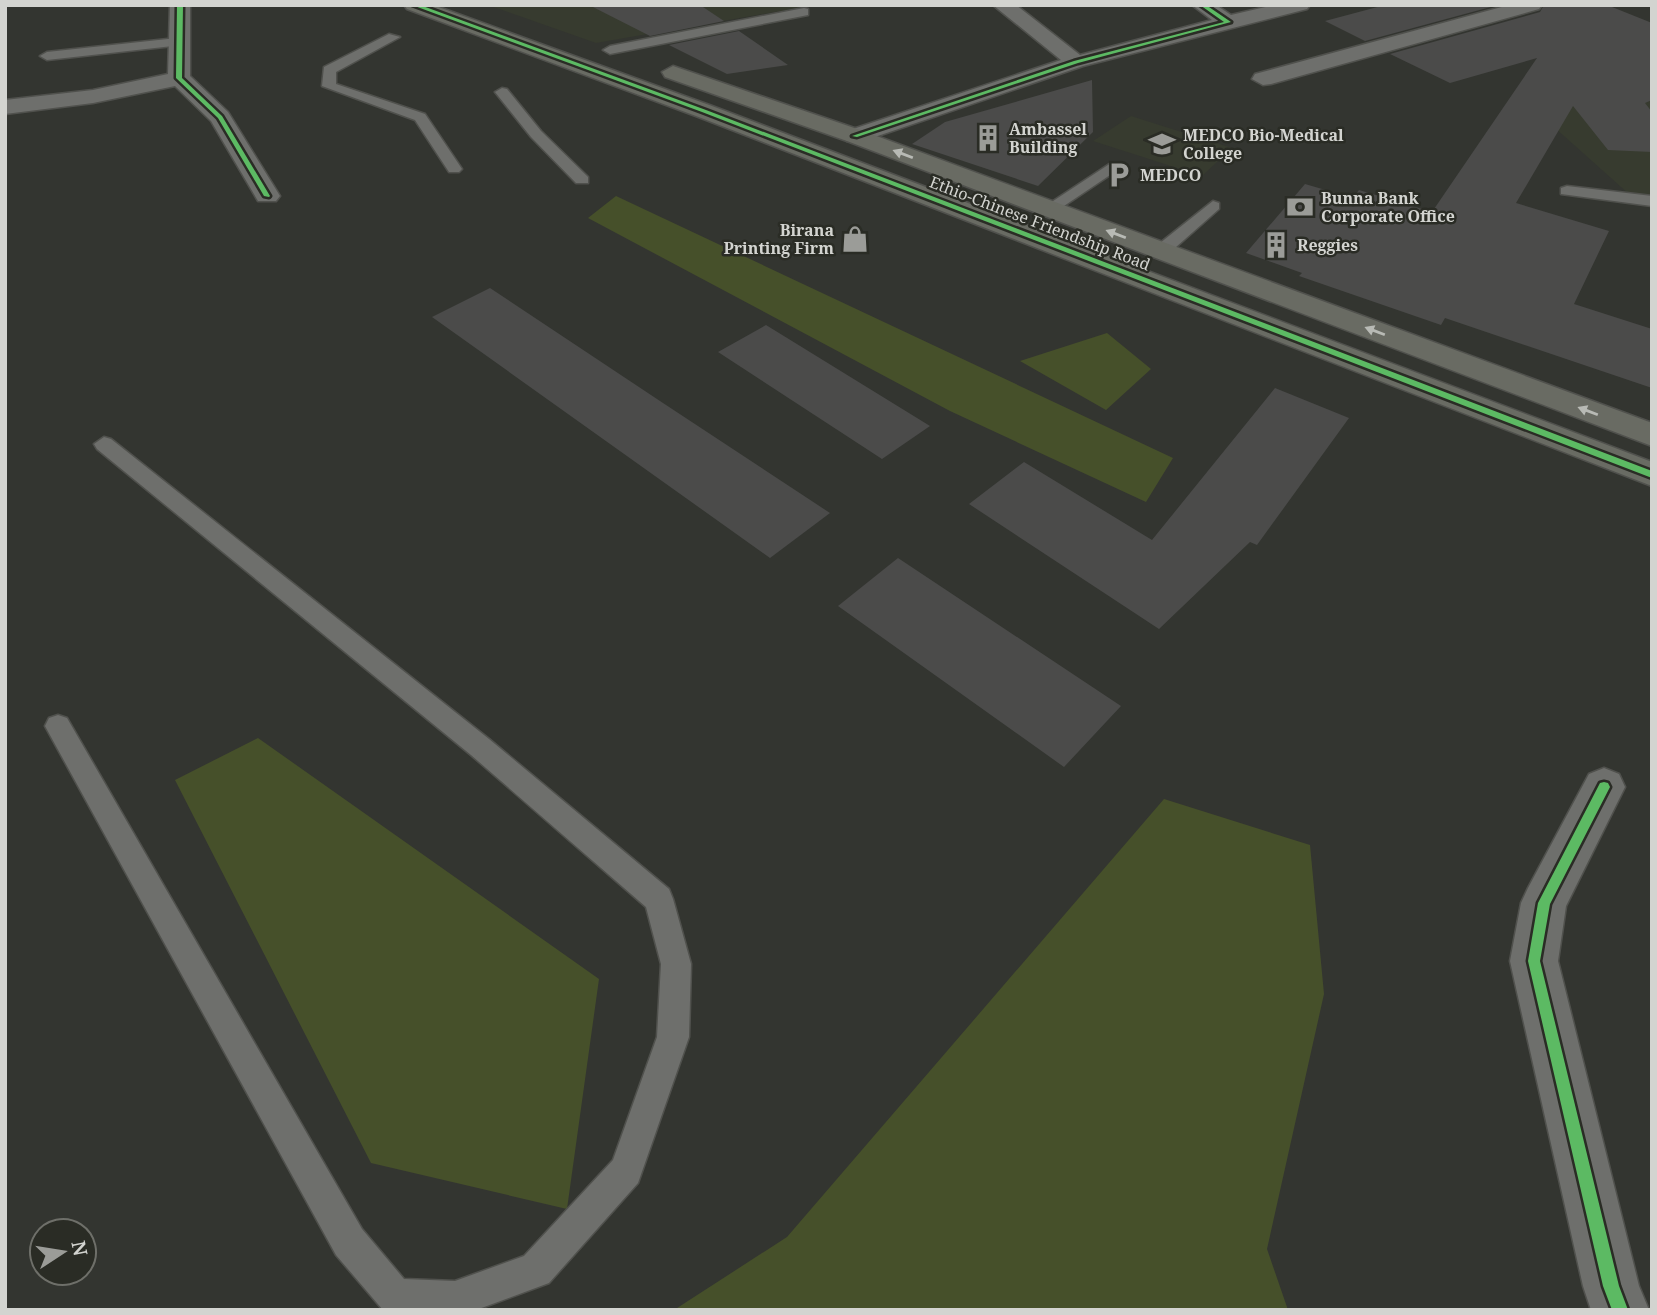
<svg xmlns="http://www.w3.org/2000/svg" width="1657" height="1315" viewBox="0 0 1657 1315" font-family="'Noto Serif',serif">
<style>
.built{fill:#373b2f}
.green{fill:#46502a}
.building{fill:#4b4b4a}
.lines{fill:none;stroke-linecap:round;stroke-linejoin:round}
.service-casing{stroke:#50514d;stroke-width:3}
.minor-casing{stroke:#50514d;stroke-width:3}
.primary-casing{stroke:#50514d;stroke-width:3}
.service{fill:#6e6f6c;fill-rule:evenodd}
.minor{fill:#6e6f6c;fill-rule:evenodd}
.primary{fill:#696b63;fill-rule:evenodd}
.cycleway-casing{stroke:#2a2c25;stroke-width:5}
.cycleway{fill:#5cba63;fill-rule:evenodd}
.oneway{fill:#b8bab5}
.labels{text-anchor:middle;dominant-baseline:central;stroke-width:5;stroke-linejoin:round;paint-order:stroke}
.far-poi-label{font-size:16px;font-weight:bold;fill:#d3d4d0;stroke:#2a2c25;text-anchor:start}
.far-street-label{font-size:16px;fill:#d3d4d0;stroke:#2a2c25}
</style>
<rect width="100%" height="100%" fill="#333530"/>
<path class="built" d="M 488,5 L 815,5 L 596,43 Z
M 1652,49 L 1652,207 L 1630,195 L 1518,95 Z
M 1131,116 L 1232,148 L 1202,176 L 1093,141 Z"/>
<path class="green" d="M 616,196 L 1173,458 L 1146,502 L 950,411 L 588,218 Z
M 1107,333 L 1151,369 L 1106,410 L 1020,361 Z
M 258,738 L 599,979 L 567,1209 L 371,1163 L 175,780 Z
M 1164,799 L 1310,845 L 1324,994 L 1267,1249 L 1288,1310 L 674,1310 L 787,1237 Z"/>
<path class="building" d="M 589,5 L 700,5 L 724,21 L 650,36 Z
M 1385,5 L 1498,5 L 1365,41 L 1325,21 Z
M 1544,5 L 1607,5 L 1652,23 L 1652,100 L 1645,103 L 1652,112 L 1652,152 L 1608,150 L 1573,106 L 1516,203 L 1609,231 L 1574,304 L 1652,329 L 1652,388 L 1445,318 L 1441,325 L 1299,276 L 1302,273 L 1246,253 L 1305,184 L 1353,198 L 1359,190 L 1432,212 L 1537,58 L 1450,83 L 1390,54 L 1540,12 Z
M 739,31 L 788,65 L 727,74 L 669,45 Z
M 1092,80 L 1093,132 L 1038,186 L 912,144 L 945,122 Z
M 490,288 L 663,403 L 830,513 L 770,558 L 432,317 Z
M 766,325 L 930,426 L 882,459 L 718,352 Z
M 1275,388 L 1349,418 L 1257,545 L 1250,542 L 1159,629 L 969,504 L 1024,462 L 1152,540 Z
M 898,558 L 1121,706 L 1064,767 L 838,606 Z"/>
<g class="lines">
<defs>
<path id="service" d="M 804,8 L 808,9 L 808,15 L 610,54 L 603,50 L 610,46 Z
M 389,34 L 400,37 L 336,72 L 336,84 L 425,114 L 462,169 L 459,172 L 449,172 L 415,120 L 322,86 L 324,67 Z
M 177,38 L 182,39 L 182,45 L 47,60 L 40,56 L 47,52 Z
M 502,88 L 507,89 L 541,131 L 588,177 L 588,183 L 576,183 L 531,137 L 495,92 Z
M 1111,163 L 1116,165 L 1116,171 L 1055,212 L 1049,214 L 1041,209 Z
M 1567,186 L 1652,196 L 1652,206 L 1561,194 L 1561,188 Z
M 1213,201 L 1219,203 L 1219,209 L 1167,255 L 1155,255 L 1153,251 L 1155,247 Z
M 104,437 L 111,439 L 489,739 L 669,889 L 673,899 L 691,964 L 689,1037 L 638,1183 L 549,1283 L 476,1310 L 383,1310 L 336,1255 L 45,726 L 49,718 L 58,715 L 67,718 L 362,1229 L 404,1279 L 455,1281 L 524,1256 L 613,1160 L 657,1037 L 661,964 L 646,907 L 471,755 L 97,449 L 94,444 Z"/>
<path id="minor" d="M 170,5 L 190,5 L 190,76 L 228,112 L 280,196 L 276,201 L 258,201 L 211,121 L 175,86 L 93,103 L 5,114 L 5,100 L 93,90 L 168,74 Z
M 993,5 L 1016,5 L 1080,55 L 1212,20 L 1192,5 L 1216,5 L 1231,15 L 1274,5 L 1310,5 L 1307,9 L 1083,66 L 863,141 L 847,141 L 843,136 L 847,131 L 1061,60 Z
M 1509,5 L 1542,5 L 1539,9 L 1271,84 L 1263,85 L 1252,79 L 1255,74 Z
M 1604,768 L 1619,774 L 1625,787 L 1566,906 L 1558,961 L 1639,1286 L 1649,1310 L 1591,1310 L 1583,1286 L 1510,961 L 1521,903 L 1528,888 L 1589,774 Z"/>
<path id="primary" d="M 404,5 L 433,5 L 712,106 L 1652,462 L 1652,486 L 696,116 L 407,9 Z
M 673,66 L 863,131 L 1652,423 L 1652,446 L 847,141 L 665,77 L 662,72 Z"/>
</defs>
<use href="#service" class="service-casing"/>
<use href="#minor" class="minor-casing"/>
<use href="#primary" class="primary-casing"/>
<use href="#service" class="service"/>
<use href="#minor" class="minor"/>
<use href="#primary" class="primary"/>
<defs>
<path id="cycleway" d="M 177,5 L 183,5 L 182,78 L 222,116 L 270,196 L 269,197 L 264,196 L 218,118 L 176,78 Z
M 412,5 L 420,5 L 706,110 L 1652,471 L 1652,478 L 702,112 Z
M 1200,5 L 1206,5 L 1231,22 L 1078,63 L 857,137 L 852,136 L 1074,61 L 1224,22 Z
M 1604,782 L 1608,783 L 1610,787 L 1550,904 L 1540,961 L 1619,1286 L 1628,1310 L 1612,1310 L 1603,1286 L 1528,961 L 1538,903 L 1600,783 Z"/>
</defs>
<use href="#cycleway" class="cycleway-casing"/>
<use href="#cycleway" class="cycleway"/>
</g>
<defs><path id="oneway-solid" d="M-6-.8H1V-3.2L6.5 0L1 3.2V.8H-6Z" transform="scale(1.75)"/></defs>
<g class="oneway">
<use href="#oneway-solid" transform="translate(903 154) rotate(-159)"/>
<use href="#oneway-solid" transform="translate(1116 234) rotate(-159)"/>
<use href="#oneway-solid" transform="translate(1375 331) rotate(-159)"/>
<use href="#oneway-solid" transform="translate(1588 411) rotate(-159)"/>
</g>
<defs>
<symbol id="building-bare" viewBox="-9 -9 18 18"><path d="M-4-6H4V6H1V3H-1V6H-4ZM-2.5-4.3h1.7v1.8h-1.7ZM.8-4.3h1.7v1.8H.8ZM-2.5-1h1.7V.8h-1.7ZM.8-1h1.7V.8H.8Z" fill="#9b9c98" stroke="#2a2c25" stroke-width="2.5" paint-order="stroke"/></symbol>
<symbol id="university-bare" viewBox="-9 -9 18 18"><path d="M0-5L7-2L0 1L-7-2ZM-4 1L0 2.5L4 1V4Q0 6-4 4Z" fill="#9b9c98" stroke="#2a2c25" stroke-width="2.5" paint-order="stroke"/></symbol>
<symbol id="parking-bare" viewBox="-9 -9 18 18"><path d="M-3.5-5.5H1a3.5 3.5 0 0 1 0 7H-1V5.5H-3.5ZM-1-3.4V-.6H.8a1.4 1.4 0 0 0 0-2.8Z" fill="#9b9c98" stroke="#2a2c25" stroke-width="2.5" paint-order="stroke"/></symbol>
<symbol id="bank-bare" viewBox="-9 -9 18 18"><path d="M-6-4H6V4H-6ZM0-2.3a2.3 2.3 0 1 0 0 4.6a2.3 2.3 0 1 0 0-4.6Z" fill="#9b9c98" stroke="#2a2c25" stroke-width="2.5" paint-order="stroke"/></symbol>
<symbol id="shop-bare" viewBox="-9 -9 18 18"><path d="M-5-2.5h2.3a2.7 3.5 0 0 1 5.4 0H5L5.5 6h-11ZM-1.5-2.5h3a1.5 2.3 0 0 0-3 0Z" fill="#9b9c98" stroke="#2a2c25" stroke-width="2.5" paint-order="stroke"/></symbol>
</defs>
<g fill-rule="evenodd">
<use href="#building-bare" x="969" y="119" width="38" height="38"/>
<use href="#university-bare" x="1143" y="125" width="38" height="38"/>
<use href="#parking-bare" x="1100" y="156" width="38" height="38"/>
<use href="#bank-bare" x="1281" y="188" width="38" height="38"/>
<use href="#shop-bare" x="836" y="220" width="38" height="38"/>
<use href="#building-bare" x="1257" y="226" width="38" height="38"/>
</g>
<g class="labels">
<g class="far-poi-label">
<text x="1009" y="129">Ambassel<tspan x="1009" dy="18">Building</tspan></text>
<text x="1183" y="135">MEDCO Bio-Medical<tspan x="1183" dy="18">College</tspan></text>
<text x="1140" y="175">MEDCO</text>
<text x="1321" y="198">Bunna Bank<tspan x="1321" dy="18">Corporate Office</tspan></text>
<text x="834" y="230" text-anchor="end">Birana<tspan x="834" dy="18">Printing Firm</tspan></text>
<text x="1297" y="245">Reggies</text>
</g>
<g class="far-street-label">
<text transform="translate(1040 223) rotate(21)">Ethio-Chinese Friendship Road</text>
</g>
</g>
<rect width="1657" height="1315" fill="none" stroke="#d3d4d0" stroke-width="14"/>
<g transform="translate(63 1252) rotate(78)"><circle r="33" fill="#2a2c25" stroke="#6e6f69" stroke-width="2"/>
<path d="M0-5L12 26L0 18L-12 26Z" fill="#9b9c98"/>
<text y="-10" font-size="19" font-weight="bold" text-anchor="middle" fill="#d3d4d0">N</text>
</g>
</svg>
